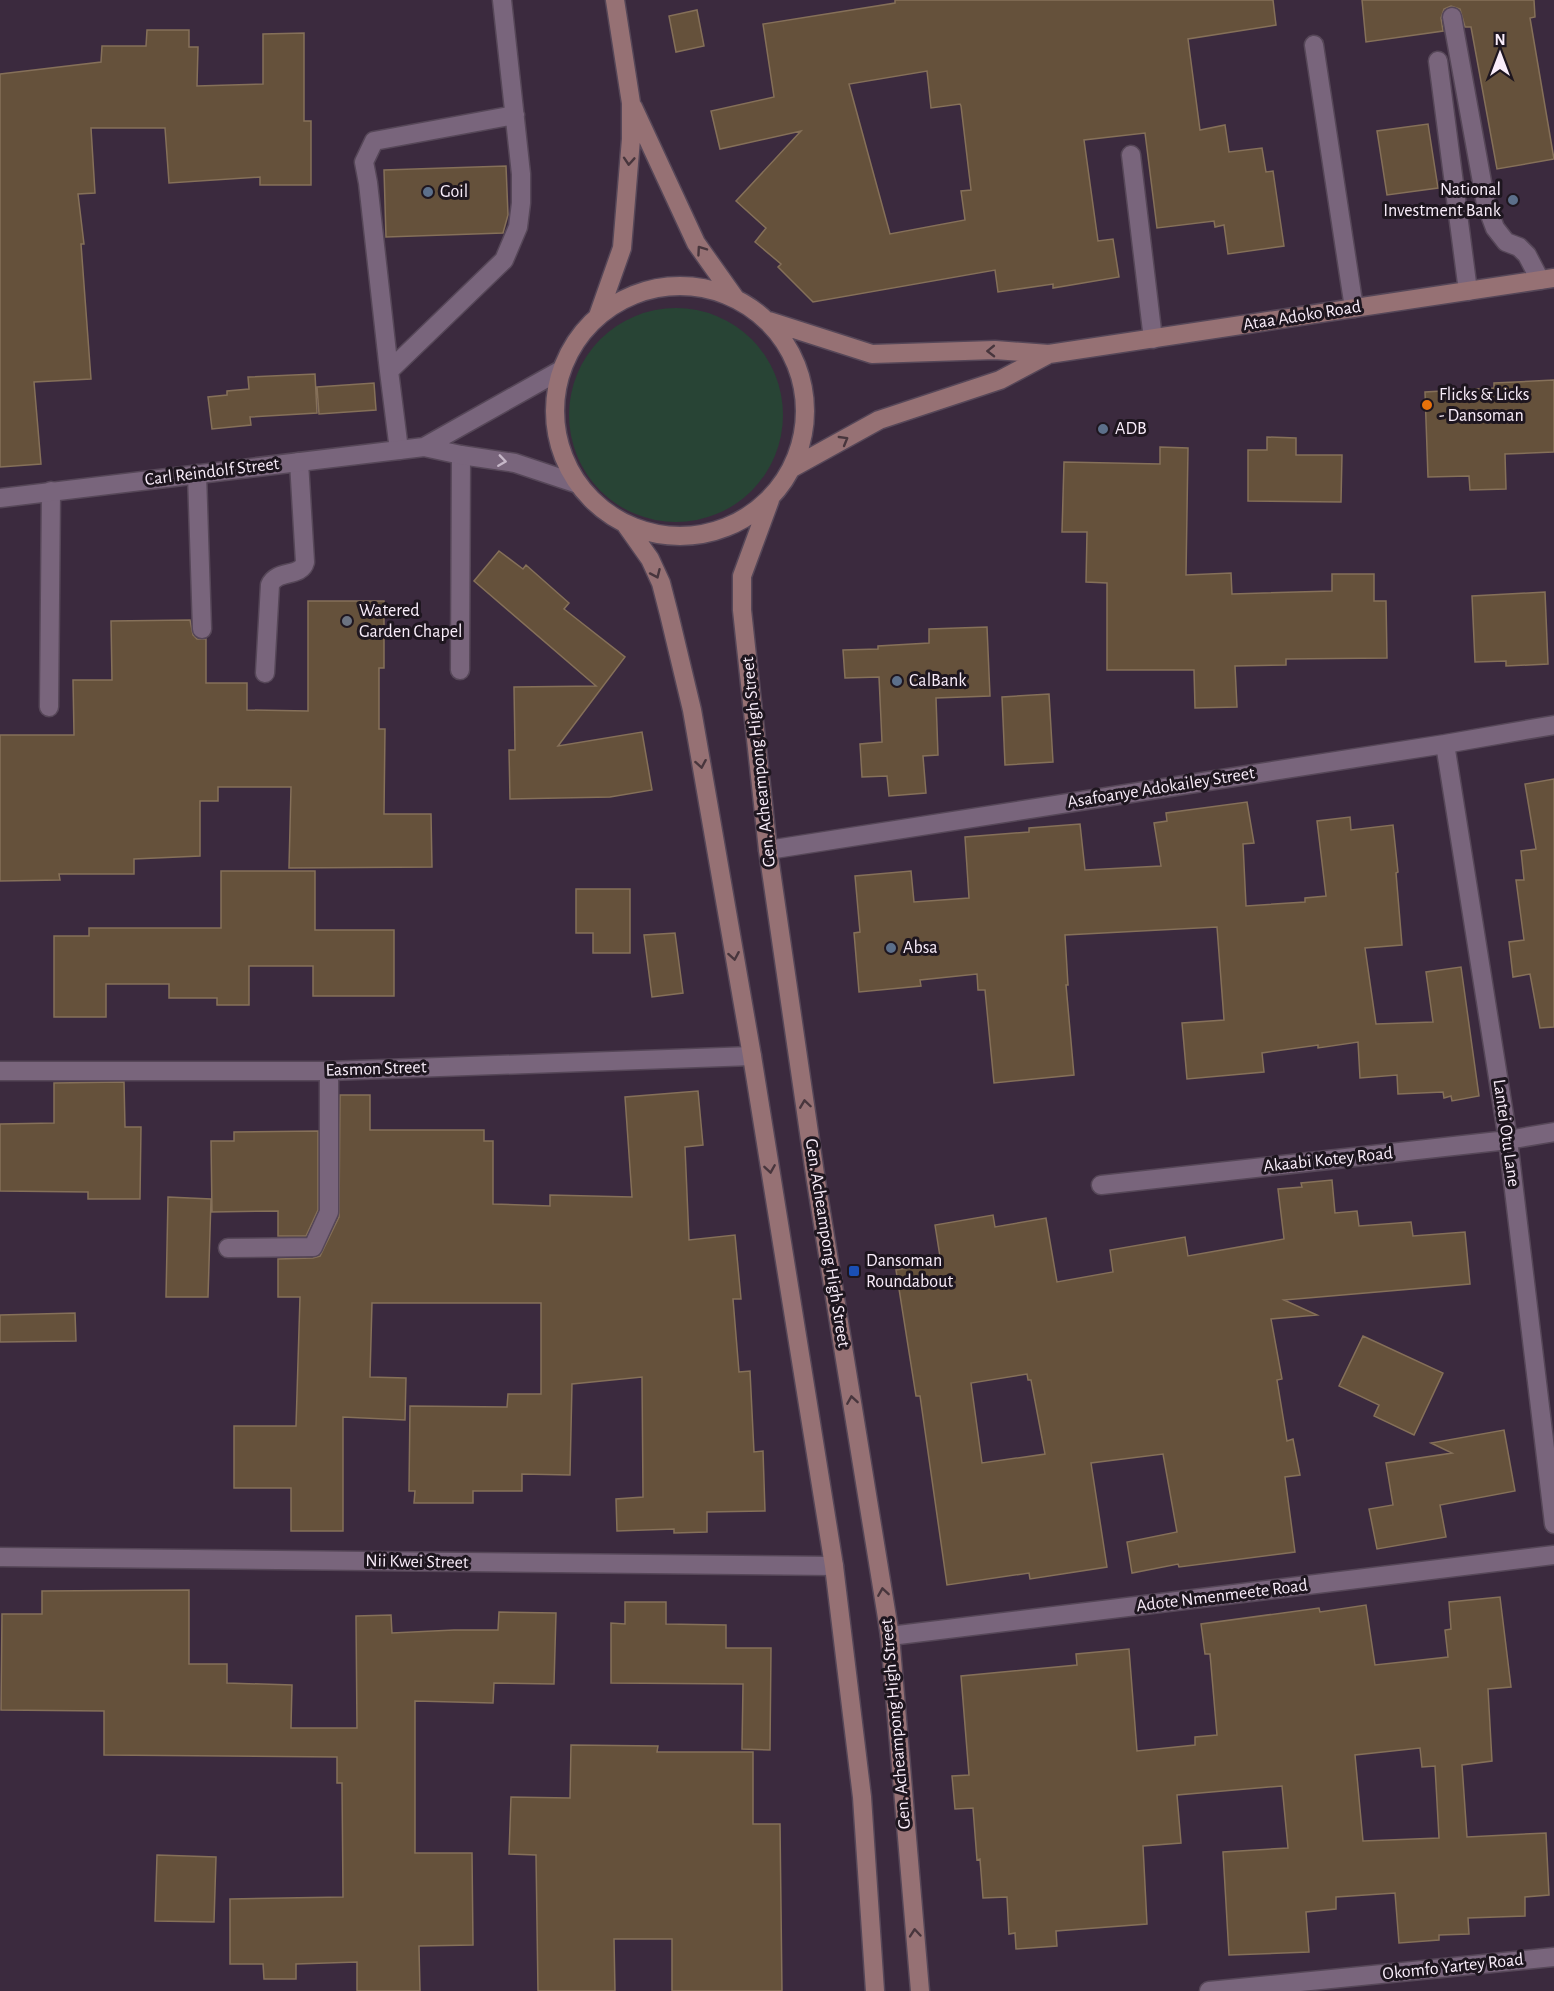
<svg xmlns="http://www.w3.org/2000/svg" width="1554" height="1991" viewBox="0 0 1554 1991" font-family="'Alegreya Sans',sans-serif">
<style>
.green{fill:#284435}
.building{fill:#65513b;stroke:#857059;stroke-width:1.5;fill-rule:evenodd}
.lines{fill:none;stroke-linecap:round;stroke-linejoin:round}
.lane-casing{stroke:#564758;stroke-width:21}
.street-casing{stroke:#564758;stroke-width:21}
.secondary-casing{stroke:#564758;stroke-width:21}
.lane{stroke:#79657c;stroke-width:18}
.street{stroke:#79657c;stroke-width:18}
.secondary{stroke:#967174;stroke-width:18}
.oneway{stroke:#48363d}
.oneway2{stroke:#c6b7c8}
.service-dot{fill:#5c6f8a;stroke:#1e161f;stroke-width:2}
.food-dot{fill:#e8710a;stroke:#1e161f;stroke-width:2}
.worship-dot{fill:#6b7280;stroke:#1e161f;stroke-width:2}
.transit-dot{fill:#1a4fb4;stroke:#1e161f;stroke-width:2}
.labels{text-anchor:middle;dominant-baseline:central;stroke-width:6;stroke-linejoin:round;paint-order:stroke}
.poi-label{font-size:18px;fill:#f9edfa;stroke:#1e161f;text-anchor:start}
.street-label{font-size:18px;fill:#f9edfa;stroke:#1e161f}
</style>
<rect width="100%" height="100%" fill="#3b2a3e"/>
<path class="green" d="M569 415a107 107 0 1 1 214 0a107 107 0 1 1-214 0Z"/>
<path class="building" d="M 895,0 L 1273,0 L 1276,25 L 1188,39 L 1200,130 L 1225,125 L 1229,152 L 1262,148 L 1266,172 L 1273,171 L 1284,246 L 1228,254 L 1224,225 L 1215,227 L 1214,221 L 1157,228 L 1145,133 L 1084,140 L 1098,241 L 1113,239 L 1119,277 L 1053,288 L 1053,284 L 998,292 L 995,270 L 813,302 L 778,267 L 781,264 L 755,242 L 766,228 L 736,201 L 801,131 L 720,149 L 711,111 L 774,97 L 763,24 L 895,3 ZM 927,71 L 931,108 L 960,104 L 961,106 L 971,190 L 961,191 L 965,220 L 890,234 L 849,84 Z
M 1362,0 L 1534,0 L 1535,17 L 1530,18 L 1554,159 L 1497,169 L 1471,27 L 1465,27 L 1460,9 L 1451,6 L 1444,9 L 1441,18 L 1443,31 L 1366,42 Z
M 697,10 L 704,46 L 676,52 L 669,16 Z
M 147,30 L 189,30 L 189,47 L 198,47 L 197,86 L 263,84 L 263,34 L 304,33 L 304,121 L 311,121 L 311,185 L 260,185 L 260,177 L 169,183 L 165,128 L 91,128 L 95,193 L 78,194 L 84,244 L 81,244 L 91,379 L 34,382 L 41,464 L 0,467 L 0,74 L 101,62 L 102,46 L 146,46 Z
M 1428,124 L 1438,188 L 1387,195 L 1377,131 Z
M 506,166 L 508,215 L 503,233 L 386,237 L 384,170 Z
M 315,374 L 317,413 L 250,417 L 251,425 L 212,429 L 208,397 L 227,395 L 227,391 L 249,389 L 248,377 Z
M 1554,380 L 1554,452 L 1505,454 L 1506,489 L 1470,490 L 1469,476 L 1428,477 L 1425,392 L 1494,388 L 1494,383 Z
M 374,383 L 376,410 L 319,414 L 317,387 Z
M 1267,437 L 1296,438 L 1296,455 L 1342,455 L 1341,502 L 1248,501 L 1248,450 L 1267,450 Z
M 1160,447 L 1188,448 L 1186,575 L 1231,573 L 1232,594 L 1332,591 L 1332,574 L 1374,574 L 1374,601 L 1386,601 L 1387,658 L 1286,659 L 1286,665 L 1235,666 L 1237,707 L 1195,708 L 1194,670 L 1107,670 L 1107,583 L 1086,582 L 1087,532 L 1062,532 L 1064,462 L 1160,464 Z
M 499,551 L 523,569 L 526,565 L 569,603 L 564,609 L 625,657 L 558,746 L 642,732 L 652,790 L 610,797 L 510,799 L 509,750 L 515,750 L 514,687 L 596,686 L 474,581 Z
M 1545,592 L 1548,664 L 1506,666 L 1506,661 L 1475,662 L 1472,596 Z
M 308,601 L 384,601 L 384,668 L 379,668 L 379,729 L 385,729 L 384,814 L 431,814 L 432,867 L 289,868 L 291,787 L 218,787 L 218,801 L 200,801 L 200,856 L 134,859 L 134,874 L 59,874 L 60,880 L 0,881 L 0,735 L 74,735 L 73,680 L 112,680 L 111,621 L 190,620 L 193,635 L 197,639 L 206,639 L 206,683 L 247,683 L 247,710 L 308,711 Z
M 987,627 L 990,696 L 936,698 L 938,755 L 923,756 L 926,793 L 889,796 L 887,776 L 862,777 L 860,744 L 882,742 L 879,677 L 845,678 L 843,650 L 878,649 L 878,646 L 929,643 L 929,629 Z
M 1049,694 L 1053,762 L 1005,765 L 1002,697 Z
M 1554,779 L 1554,1027 L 1540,1028 L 1530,974 L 1513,977 L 1509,942 L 1524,940 L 1516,880 L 1524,880 L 1521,851 L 1536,849 L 1525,784 Z
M 1247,802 L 1254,843 L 1243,844 L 1246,906 L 1305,902 L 1305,898 L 1326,896 L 1317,821 L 1350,817 L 1351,830 L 1393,825 L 1398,872 L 1396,873 L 1402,945 L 1365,948 L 1376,1024 L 1433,1022 L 1426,972 L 1461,967 L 1479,1096 L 1452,1101 L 1451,1096 L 1444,1098 L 1443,1092 L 1398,1094 L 1397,1075 L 1360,1078 L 1358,1042 L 1318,1048 L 1318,1045 L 1262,1053 L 1264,1072 L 1187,1079 L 1182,1023 L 1224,1020 L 1217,927 L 1065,935 L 1068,985 L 1066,985 L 1074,1075 L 994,1083 L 985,990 L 978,990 L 977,974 L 920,980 L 921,986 L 859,992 L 854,933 L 860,932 L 855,876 L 911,871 L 914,902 L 969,898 L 965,837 L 1029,832 L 1029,828 L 1080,824 L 1085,870 L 1161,866 L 1154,823 L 1167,821 L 1166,813 Z
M 221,871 L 315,871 L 315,930 L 394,930 L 394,996 L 313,996 L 313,966 L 249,966 L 249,1005 L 217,1005 L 217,998 L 169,998 L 169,984 L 106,984 L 106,1017 L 54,1017 L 54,936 L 89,936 L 89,928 L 221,928 Z
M 576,889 L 630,889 L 630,953 L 593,953 L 593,933 L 576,933 Z
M 675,933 L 683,993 L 652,997 L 644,935 Z
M 124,1082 L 125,1127 L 141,1127 L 140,1199 L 88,1199 L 88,1192 L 0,1191 L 0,1124 L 54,1123 L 54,1083 Z
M 698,1091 L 703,1145 L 685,1147 L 689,1240 L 735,1235 L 741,1299 L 733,1299 L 739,1372 L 750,1371 L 754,1452 L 763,1451 L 765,1511 L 707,1512 L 707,1532 L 674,1533 L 674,1529 L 617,1531 L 616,1499 L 643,1497 L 642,1377 L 572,1384 L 570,1475 L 522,1474 L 522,1491 L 473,1491 L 473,1503 L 414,1503 L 415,1491 L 409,1491 L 410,1406 L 507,1407 L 508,1394 L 541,1394 L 541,1303 L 372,1303 L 370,1377 L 406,1378 L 405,1420 L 343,1417 L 343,1531 L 291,1531 L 291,1488 L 234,1488 L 234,1426 L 296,1426 L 300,1297 L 278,1297 L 278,1259 L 313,1258 L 320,1256 L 339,1217 L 340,1095 L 370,1095 L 370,1130 L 484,1130 L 484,1141 L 493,1141 L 493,1204 L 550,1206 L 550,1195 L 632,1197 L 625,1097 Z
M 318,1131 L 318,1210 L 306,1236 L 278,1236 L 278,1211 L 212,1212 L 211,1141 L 234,1141 L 234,1132 Z
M 1332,1180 L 1335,1213 L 1357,1211 L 1359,1226 L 1411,1222 L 1413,1236 L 1465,1232 L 1470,1284 L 1284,1300 L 1317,1315 L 1271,1319 L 1282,1379 L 1277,1380 L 1287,1441 L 1293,1439 L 1300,1475 L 1285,1477 L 1295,1552 L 1179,1567 L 1178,1564 L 1132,1573 L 1127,1542 L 1177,1532 L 1163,1454 L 1091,1463 L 1107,1567 L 1030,1579 L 1029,1573 L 947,1585 L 920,1396 L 916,1396 L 896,1270 L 941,1263 L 935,1225 L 993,1215 L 995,1227 L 1046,1218 L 1057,1282 L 1113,1272 L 1110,1250 L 1185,1237 L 1188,1256 L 1284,1239 L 1278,1189 L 1302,1187 L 1301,1183 ZM 1027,1374 L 1028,1380 L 1031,1380 L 1045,1454 L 982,1463 L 971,1383 Z
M 168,1197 L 211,1199 L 208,1297 L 166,1297 Z
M 75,1313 L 76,1341 L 0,1342 L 0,1315 Z
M 1363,1336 L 1443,1373 L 1414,1435 L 1374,1416 L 1379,1405 L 1339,1386 Z
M 1504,1430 L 1515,1491 L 1440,1505 L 1446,1537 L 1377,1549 L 1369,1509 L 1393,1505 L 1386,1463 L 1452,1453 L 1431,1443 Z
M 189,1590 L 189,1664 L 227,1664 L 227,1683 L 292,1685 L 291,1728 L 357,1728 L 356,1616 L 391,1615 L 392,1633 L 454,1630 L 498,1630 L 499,1612 L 556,1613 L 554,1684 L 494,1683 L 493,1703 L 415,1701 L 415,1853 L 472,1853 L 473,1945 L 419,1946 L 420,1991 L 357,1991 L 357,1962 L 296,1964 L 296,1979 L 264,1979 L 263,1964 L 230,1964 L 230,1899 L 343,1897 L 342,1783 L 337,1783 L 337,1757 L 104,1755 L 104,1711 L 1,1710 L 2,1614 L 42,1614 L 42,1591 Z
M 1500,1597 L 1511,1687 L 1488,1689 L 1492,1761 L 1462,1765 L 1467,1837 L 1546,1833 L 1549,1895 L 1525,1897 L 1525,1916 L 1468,1918 L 1469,1934 L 1439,1935 L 1439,1940 L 1399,1943 L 1395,1893 L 1336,1897 L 1336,1909 L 1306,1912 L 1309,1952 L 1229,1955 L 1223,1852 L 1288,1848 L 1282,1786 L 1177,1795 L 1181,1843 L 1143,1846 L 1147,1924 L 1056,1931 L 1057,1946 L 1016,1949 L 1015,1933 L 1009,1934 L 1007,1897 L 983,1898 L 980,1859 L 977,1860 L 973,1808 L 955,1809 L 952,1776 L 969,1775 L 961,1676 L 1077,1665 L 1076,1654 L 1129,1649 L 1137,1751 L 1195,1745 L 1195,1737 L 1217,1735 L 1210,1654 L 1205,1654 L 1201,1624 L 1319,1608 L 1320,1612 L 1366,1605 L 1375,1665 L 1448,1657 L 1445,1630 L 1451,1629 L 1449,1602 ZM 1420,1748 L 1422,1767 L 1435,1766 L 1439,1838 L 1363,1841 L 1355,1755 Z
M 625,1602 L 666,1602 L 666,1624 L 726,1625 L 726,1648 L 771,1648 L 770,1750 L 742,1749 L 743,1684 L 611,1683 L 611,1623 L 625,1624 Z
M 571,1745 L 658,1746 L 657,1752 L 753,1752 L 753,1824 L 780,1824 L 782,1991 L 672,1991 L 672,1939 L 614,1939 L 615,1991 L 538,1991 L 536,1855 L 509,1854 L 511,1797 L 570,1798 Z
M 157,1855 L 216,1857 L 214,1922 L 155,1921 Z"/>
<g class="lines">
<defs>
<path id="lane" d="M 1452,17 L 1486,204 L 1495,228 L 1506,242 L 1519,247 L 1527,255 L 1540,280
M 1314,45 L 1354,308
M 1438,61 L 1468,291
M 1131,155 L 1153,339
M 389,371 L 368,183 L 364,162 L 374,141 L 515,115
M 399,450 L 389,371 L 504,260 L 518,227 L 521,203 L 521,174 L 502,0
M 197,474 L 202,629
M 460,670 L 461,455
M 265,673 L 270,585 C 277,569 301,578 305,562 L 299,462
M 49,707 L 51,491
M 228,1248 L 313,1247 L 329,1212 L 329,1071"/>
<path id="street" d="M 424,447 L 561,370
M 0,498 L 424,447 L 461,455 L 515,463 L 578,484
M 1445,744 L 1508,1140 L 1554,1524
M 768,850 L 1445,744 L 1554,725
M 0,1071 L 329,1071 L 752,1056
M 1101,1185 L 1508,1140 L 1554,1132
M 0,1557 L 834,1566
M 890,1636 L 1554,1555
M 1209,1991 L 1554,1957"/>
<path id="secondary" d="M 633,107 L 696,243 L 735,298
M555 411a125 125 0 1 1 250 0a125 125 0 1 1-250 0Z
M 598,316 L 622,248 L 631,139 L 631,103 L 615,0
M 769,321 L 872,354 L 995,350 L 1049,354 L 1554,278
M 792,468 L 879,420 L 1000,380 L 1049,354
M 770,500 L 742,576 L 742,610 L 768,850 L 816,1181 L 890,1636 L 920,1991
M 626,525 L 650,559 L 661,583 L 669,614 L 692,710 L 752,1056 L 834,1566 L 862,1797 L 875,1991"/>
</defs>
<use href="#lane" class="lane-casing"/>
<use href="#street" class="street-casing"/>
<use href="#secondary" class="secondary-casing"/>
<use href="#lane" class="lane"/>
<use href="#street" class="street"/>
<use href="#secondary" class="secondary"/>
</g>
<defs><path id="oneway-chevron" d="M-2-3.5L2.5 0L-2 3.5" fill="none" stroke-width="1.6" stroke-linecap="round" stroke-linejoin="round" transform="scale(1.5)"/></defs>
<g class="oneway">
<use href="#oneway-chevron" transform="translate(629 161) rotate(94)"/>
<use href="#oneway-chevron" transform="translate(701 250) rotate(-125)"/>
<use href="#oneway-chevron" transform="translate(991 351) rotate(179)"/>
<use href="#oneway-chevron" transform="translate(844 440) rotate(-30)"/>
<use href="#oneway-chevron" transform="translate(656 574) rotate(66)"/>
<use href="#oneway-chevron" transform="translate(701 764) rotate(80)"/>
<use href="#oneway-chevron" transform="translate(734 956) rotate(80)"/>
<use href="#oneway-chevron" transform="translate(805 1104) rotate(-98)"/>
<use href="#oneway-chevron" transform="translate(770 1169) rotate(81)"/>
<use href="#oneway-chevron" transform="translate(852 1400) rotate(-99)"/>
<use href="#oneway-chevron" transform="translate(883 1592) rotate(-99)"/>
<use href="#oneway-chevron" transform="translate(915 1933) rotate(-95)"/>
</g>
<use class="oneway2" href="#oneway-chevron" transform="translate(502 461) rotate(8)"/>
<g class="service-dot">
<circle cx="428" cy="192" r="6"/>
<circle cx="1513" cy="200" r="6"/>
<circle cx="1103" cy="429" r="6"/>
<circle cx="897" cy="681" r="6"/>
<circle cx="891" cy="948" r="6"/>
</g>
<circle class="food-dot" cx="1427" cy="405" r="6"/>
<circle class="worship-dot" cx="347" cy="621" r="6"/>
<rect class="transit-dot" x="848" y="1265" width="12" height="12" rx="3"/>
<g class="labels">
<g class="poi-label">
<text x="1501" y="190" text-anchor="end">National<tspan x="1501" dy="21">Investment Bank</tspan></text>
<text x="440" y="192">Goil</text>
<text x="1439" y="395">Flicks &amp; Licks<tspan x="1439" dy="21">- Dansoman</tspan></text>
<text x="1115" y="429">ADB</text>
<text x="359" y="611">Watered<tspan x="359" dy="21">Garden Chapel</tspan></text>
<text x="909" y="681">CalBank</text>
<text x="903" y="948">Absa</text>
<text x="866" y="1261">Dansoman<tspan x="866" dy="21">Roundabout</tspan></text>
</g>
<g class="street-label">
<text transform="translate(1302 316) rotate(-9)">Ataa Adoko Road</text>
<text transform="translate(212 472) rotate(-7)">Carl Reindolf Street</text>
<text transform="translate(759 762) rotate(-96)">Gen. Acheampong High Street</text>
<text transform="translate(1161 788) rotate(-9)">Asafoanye Adokailey Street</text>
<text transform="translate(376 1069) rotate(-2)">Easmon Street</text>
<text transform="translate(1506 1133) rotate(82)">Lantei Otu Lane</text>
<text transform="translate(1328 1160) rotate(-6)">Akaabi Kotey Road</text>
<text transform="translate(827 1243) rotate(81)">Gen. Acheampong High Street</text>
<text transform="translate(417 1562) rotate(1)">Nii Kwei Street</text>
<text transform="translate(1222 1596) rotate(-7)">Adote Nmenmeete Road</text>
<text transform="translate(896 1724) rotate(-95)">Gen. Acheampong High Street</text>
<text transform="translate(1453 1967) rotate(-6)">Okomfo Yartey Road</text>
</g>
</g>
<g transform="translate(1500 54)" stroke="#1e161f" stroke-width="4.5" paint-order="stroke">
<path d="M0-4.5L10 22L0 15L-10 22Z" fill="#f9edfa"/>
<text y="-9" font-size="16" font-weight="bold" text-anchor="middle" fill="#f9edfa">N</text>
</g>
</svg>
